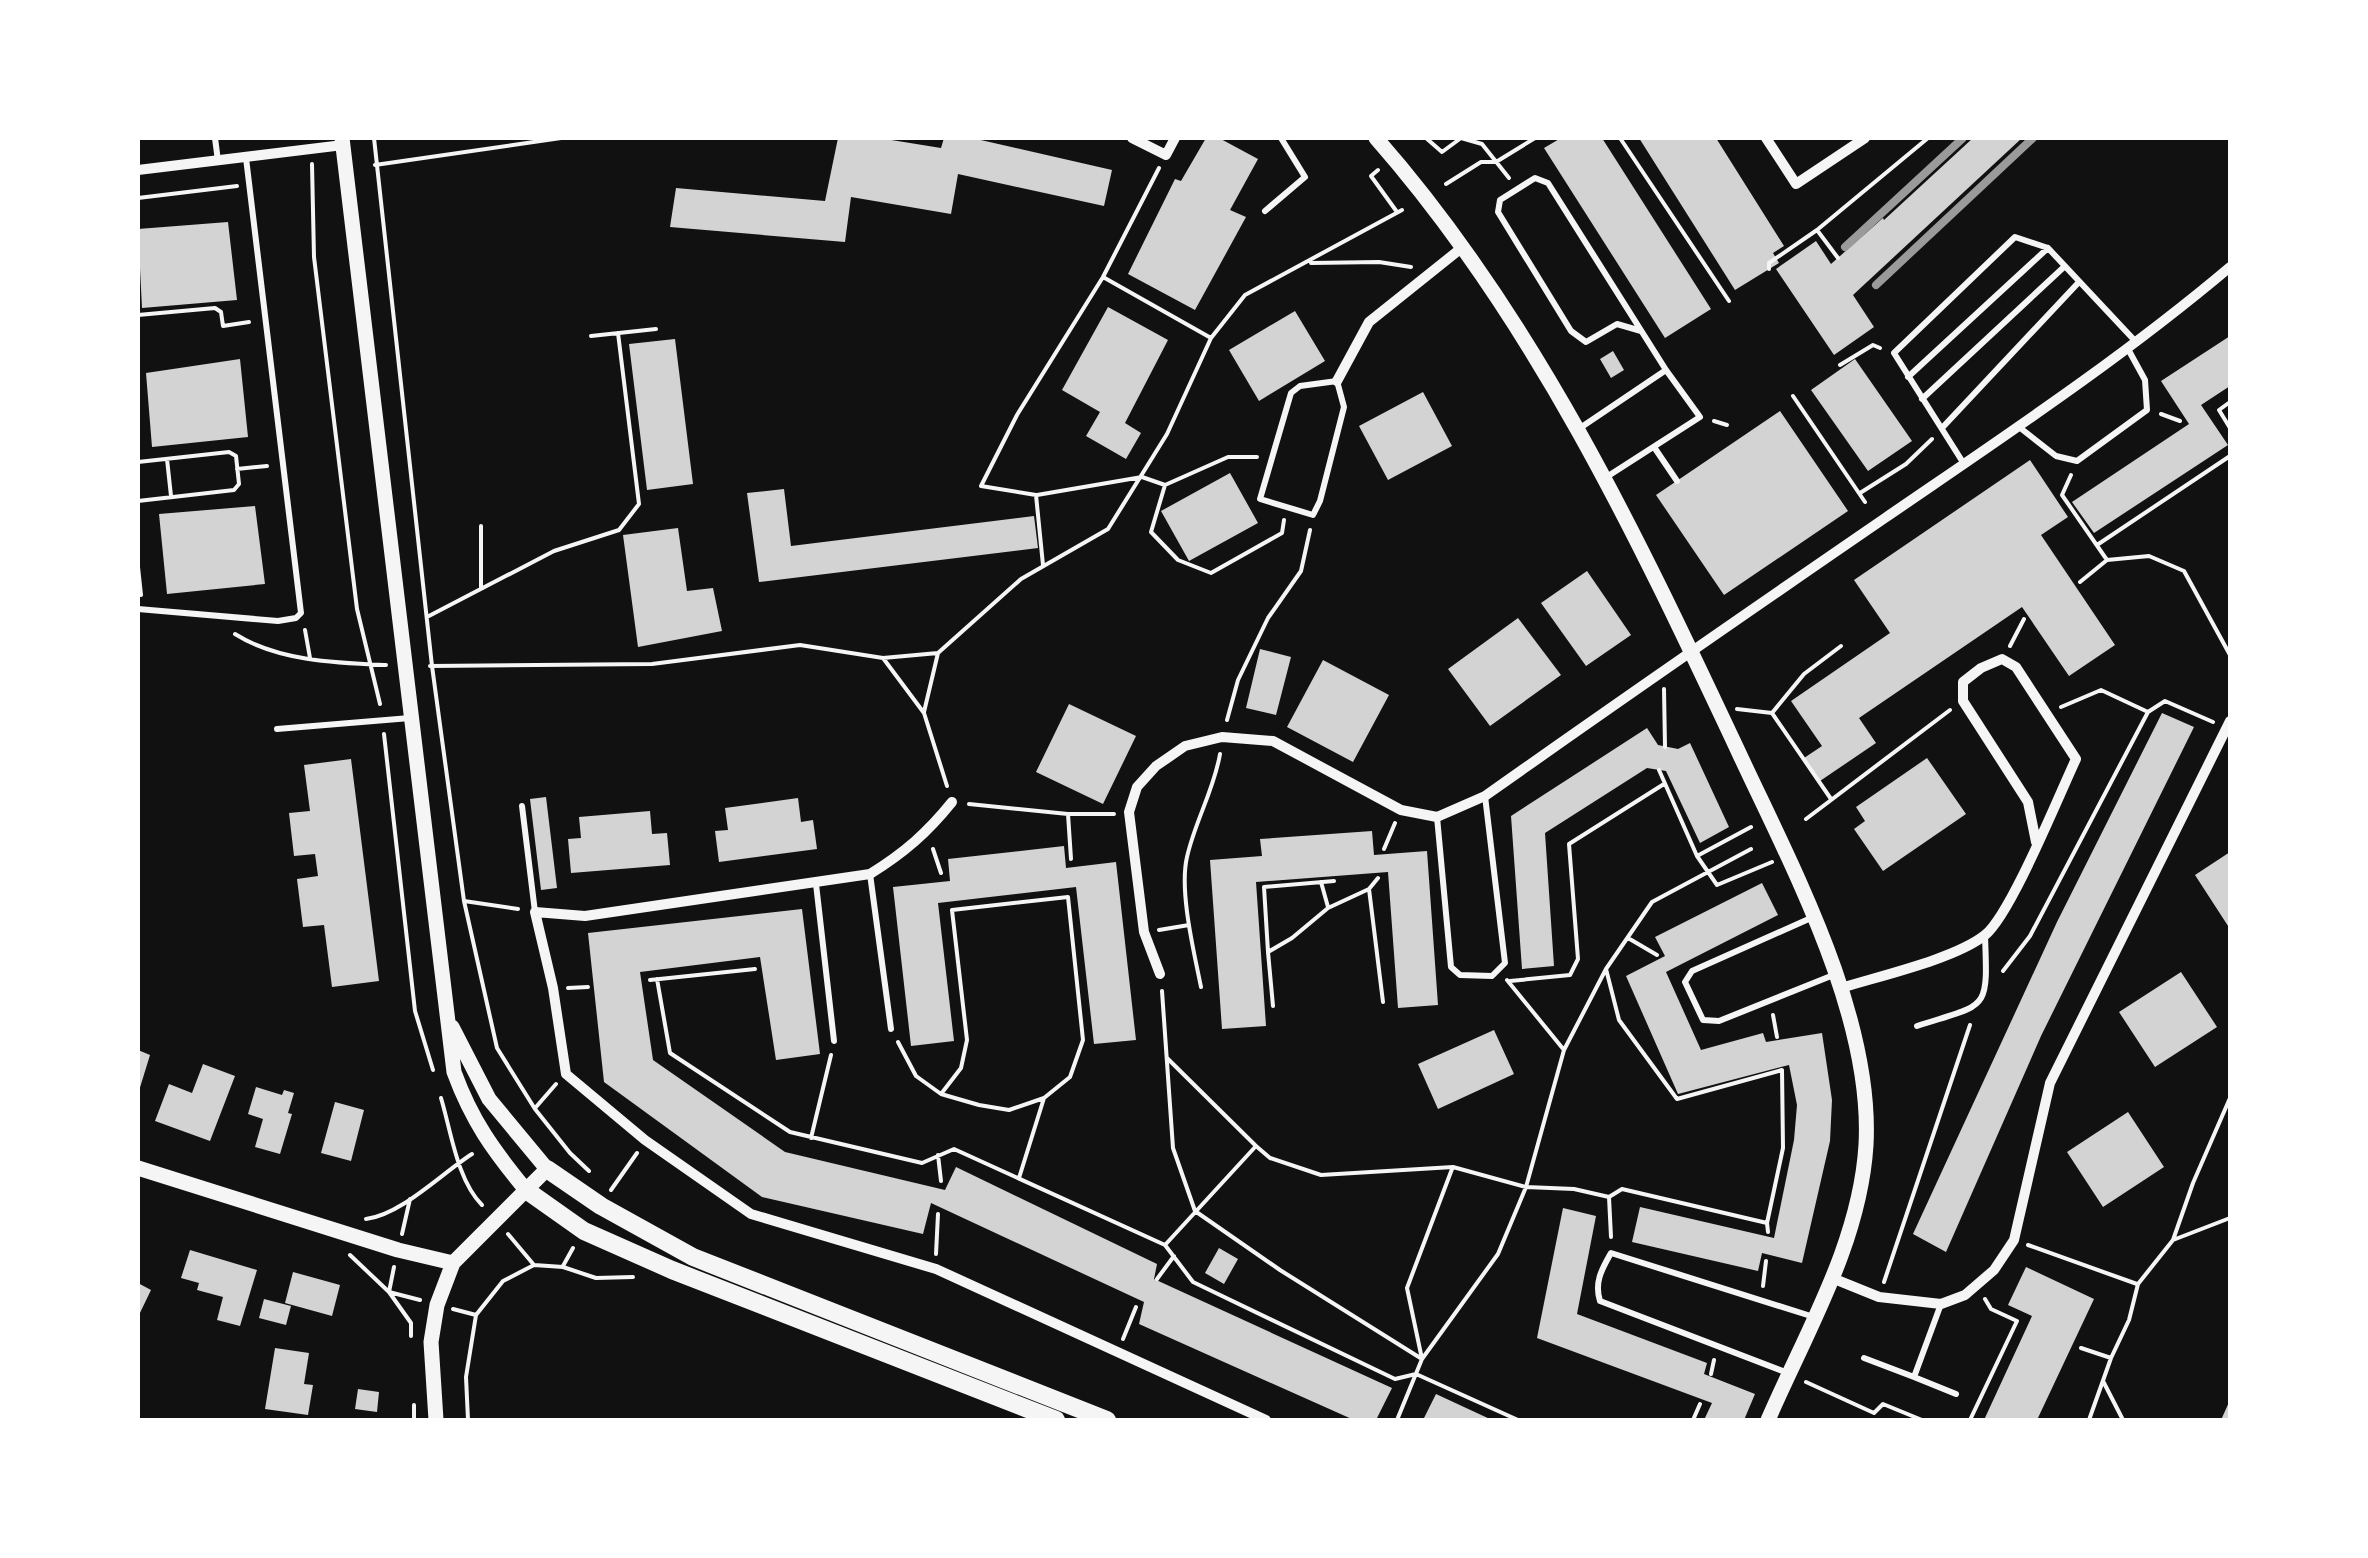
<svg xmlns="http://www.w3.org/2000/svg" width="2368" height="1558" viewBox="0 0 2368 1558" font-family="'DejaVu Sans',sans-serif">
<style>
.building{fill:#d3d3d3}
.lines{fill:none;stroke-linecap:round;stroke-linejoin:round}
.path{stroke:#f5f5f5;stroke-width:4}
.service{stroke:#f5f5f5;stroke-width:6}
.minor{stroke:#f5f5f5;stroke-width:10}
.tertiary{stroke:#f5f5f5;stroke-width:15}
.secondary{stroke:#f5f5f5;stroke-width:18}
.rail{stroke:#9a9a9a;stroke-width:8}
</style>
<rect width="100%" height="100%" fill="#111"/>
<path class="building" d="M 838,138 L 879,138 L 941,148 L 944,138 L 972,138 L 1112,170 L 1104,206 L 958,174 L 951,214 L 851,197 L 845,242 L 670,227 L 676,188 L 825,201 Z
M 1206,138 L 1219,138 L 1258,159 L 1230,210 L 1246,217 L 1195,310 L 1128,274 L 1175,179 L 1181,181 Z
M 1561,138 L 1602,138 L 1711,309 L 1665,338 L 1544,148 Z
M 1639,138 L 1716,138 L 1784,246 L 1773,253 L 1779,263 L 1735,290 Z
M 1973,138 L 2022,138 L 1853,295 L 1874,327 L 1834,355 L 1776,269 L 1816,241 L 1831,264 L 1883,218 L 1884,220 Z
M 228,222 L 237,300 L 142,308 L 138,229 Z
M 1108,307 L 1168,340 L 1125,423 L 1141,433 L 1126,459 L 1086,436 L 1100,412 L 1062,390 Z
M 1295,311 L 1325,361 L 1259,401 L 1229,350 Z
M 2230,336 L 2230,386 L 2201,405 L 2228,445 L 2094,533 L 2072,502 L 2189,424 L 2161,381 Z
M 675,339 L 693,484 L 647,490 L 629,344 Z
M 1613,351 L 1624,370 L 1611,378 L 1600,359 Z
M 240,359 L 248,437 L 152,447 L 146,373 Z
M 1855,359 L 1912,441 L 1868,471 L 1811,390 Z
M 1423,392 L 1452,446 L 1388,480 L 1359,426 Z
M 1780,411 L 1848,511 L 1724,595 L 1656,495 Z
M 2030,460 L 2068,517 L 2041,535 L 2115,645 L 2069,676 L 2022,607 L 1859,718 L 1876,743 L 1820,781 L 1804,758 L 1822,746 L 1791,701 L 1890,633 L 1854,580 Z
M 1230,473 L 1258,523 L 1189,561 L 1161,511 Z
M 784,489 L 791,546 L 1034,516 L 1038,548 L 759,582 L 747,493 Z
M 255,506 L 265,584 L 167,594 L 159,514 Z
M 678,528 L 687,591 L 713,588 L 722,631 L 638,647 L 623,535 Z
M 1587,571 L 1631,635 L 1586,666 L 1541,603 Z
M 1518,618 L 1561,675 L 1490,726 L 1448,669 Z
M 1260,649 L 1291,657 L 1276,715 L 1246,708 Z
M 1323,660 L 1389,695 L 1353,762 L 1287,727 Z
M 1069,704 L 1136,736 L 1103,804 L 1036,772 Z
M 2162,713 L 2194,727 L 2041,1036 L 1946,1252 L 1913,1234 L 2057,922 Z
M 1647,728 L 1658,745 L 1678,749 L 1690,743 L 1729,827 L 1700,843 L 1666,771 L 1647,768 L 1545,833 L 1554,966 L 1522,969 L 1511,816 Z
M 1927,758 L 1966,814 L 1883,871 L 1854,829 L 1865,821 L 1856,807 Z
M 351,759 L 379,981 L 332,987 L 324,925 L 303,927 L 297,879 L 318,876 L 315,854 L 294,856 L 289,813 L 310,811 L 304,765 Z
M 546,797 L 557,888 L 541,890 L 530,799 Z
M 798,798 L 801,822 L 813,820 L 817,849 L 719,862 L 715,831 L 728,830 L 725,808 Z
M 650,811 L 652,834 L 667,833 L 670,865 L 571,873 L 568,839 L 581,838 L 579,817 Z
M 1372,831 L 1374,855 L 1427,851 L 1438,1005 L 1398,1008 L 1388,872 L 1256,882 L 1266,1026 L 1222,1029 L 1210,860 L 1262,856 L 1260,839 Z
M 1064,846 L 1066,868 L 1116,862 L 1136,1040 L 1094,1044 L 1076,887 L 938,903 L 954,1041 L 911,1046 L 893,887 L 950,881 L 948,859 Z
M 2230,852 L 2230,929 L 2195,875 Z
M 1762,883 L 1778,915 L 1666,972 L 1701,1050 L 1763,1033 L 1766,1042 L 1822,1033 L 1832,1100 L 1830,1141 L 1802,1263 L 1762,1253 L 1758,1271 L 1632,1242 L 1640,1207 L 1774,1238 L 1794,1140 L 1797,1105 L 1789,1065 L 1678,1094 L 1626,976 L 1665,956 L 1655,937 Z
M 802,909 L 820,1054 L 776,1060 L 760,957 L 640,972 L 653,1060 L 785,1152 L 945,1190 L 956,1167 L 1157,1264 L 1154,1279 L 1392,1388 L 1376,1420 L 1354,1420 L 1139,1324 L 1144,1302 L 931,1203 L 923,1234 L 762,1197 L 604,1082 L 588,933 Z
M 2181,972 L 2217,1027 L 2155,1067 L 2119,1012 Z
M 1494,1030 L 1514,1074 L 1438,1109 L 1418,1064 Z
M 138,1050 L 150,1055 L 138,1094 Z
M 203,1064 L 235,1076 L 210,1141 L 155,1121 L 169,1084 L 192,1093 Z
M 256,1087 L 282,1095 L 284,1090 L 294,1093 L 288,1113 L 292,1114 L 280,1154 L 255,1147 L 263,1119 L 248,1114 Z
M 335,1102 L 364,1110 L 351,1161 L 321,1153 Z
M 2128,1112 L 2164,1167 L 2103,1207 L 2067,1152 Z
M 1563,1208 L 1596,1216 L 1577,1314 L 1707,1363 L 1704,1374 L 1755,1394 L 1744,1420 L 1704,1420 L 1712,1403 L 1537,1338 Z
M 1219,1248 L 1238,1259 L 1224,1284 L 1205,1273 Z
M 190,1250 L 257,1270 L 240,1326 L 217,1320 L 223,1297 L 197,1290 L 199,1283 L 181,1278 Z
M 2026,1267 L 2094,1299 L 2037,1420 L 1984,1420 L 2032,1316 L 2008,1305 Z
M 293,1272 L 340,1285 L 332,1316 L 285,1303 Z
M 138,1283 L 151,1290 L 138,1317 Z
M 264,1299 L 291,1306 L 286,1325 L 259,1318 Z
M 275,1348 L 309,1353 L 304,1384 L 313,1385 L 308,1415 L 265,1409 Z
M 358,1389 L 379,1392 L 377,1412 L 355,1409 Z
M 1436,1394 L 1492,1420 L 1423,1420 Z
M 2230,1400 L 2230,1420 L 2221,1420 Z"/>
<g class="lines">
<path class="path" d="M 374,138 L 432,666 L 464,901 L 497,1048 L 535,1109 L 570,1153 L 589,1171
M 1426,138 L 1442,152 L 1461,138 L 1482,144 L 1509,178
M 1620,138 L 1729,301
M 312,164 L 314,257 L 357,609 L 380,704
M 375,165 L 561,138
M 1378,170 L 1371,176 L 1397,212
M 1446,184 L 1481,162 L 1496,162 L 1535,138
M 138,198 L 237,186
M 1817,230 L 1838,258
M 1311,263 L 1379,262 L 1411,267
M 1769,269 L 1769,263 L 1817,230 L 1928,138
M 1103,277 L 1211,338
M 138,315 L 215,308 L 221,312 L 223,326 L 249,322
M 591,336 L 656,329
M 1840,365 L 1873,345 L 1880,348
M 1793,396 L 1865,502
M 2230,402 L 2219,410 L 2230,428
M 2161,414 L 2180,421
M 1714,421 L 1727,425
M 1257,457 L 1228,457 L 1165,485 L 1151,532 L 1178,560 L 1211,573 L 1282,533 L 1284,520
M 167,459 L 171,496
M 138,462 L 229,452 L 236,456 L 239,484 L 234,490 L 138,501
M 237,469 L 267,466
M 2071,475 L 2062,495 L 2107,560
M 1860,493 L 1906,464 L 1932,439
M 1037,495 L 1142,477 L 1165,485
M 481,526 L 481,588
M 2097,545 L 2230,456
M 1043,565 L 1036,495 L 981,486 L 1017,415 L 1103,277 L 1159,168
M 138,567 L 141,595
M 2080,582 L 2107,560 L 2149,556 L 2184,571 L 2230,655
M 427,617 L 554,551 L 619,530 L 639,504 L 618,333
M 305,630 L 310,658
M 235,634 C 278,661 336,663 386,665
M 2010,646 L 2024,619
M 938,653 L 1021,579 L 1108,529 L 1167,434 L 1211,338 L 1245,295 L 1402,210
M 883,658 L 938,653 L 924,712
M 430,666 L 652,664 L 800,645 L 883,658 L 924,713 L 947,786
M 1664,689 L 1665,747
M 2061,707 L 2101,690 L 2148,712
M 1737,709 L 1772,713
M 1227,720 L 1238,680 L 1268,618 L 1301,571 L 1310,530
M 384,734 L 415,1011 L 433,1070
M 1659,770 L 1697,856 L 1751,827
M 1831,799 L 1772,713 L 1804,674 L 1841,646
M 969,804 L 1068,814 L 1114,814
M 1068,814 L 1071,859
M 1806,819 L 1950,710
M 933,849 L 941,873
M 1384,849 L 1395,823
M 1697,856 L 1717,885 L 1772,862
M 1378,878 L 1369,889 L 1383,1002
M 1321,882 L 1328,907
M 464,901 L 518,909
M 1159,930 L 1189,925
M 1628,938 L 1657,955
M 1268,952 L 1264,887 L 1334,881
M 1606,969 L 1619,1020 L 1677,1099 L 1782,1070 L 1783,1148 L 1767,1223 L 1768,1232
M 2003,971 L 2030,936 L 2148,712 L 2165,701 L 2213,722
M 657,979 L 670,1053 L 790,1132 L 922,1163 L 954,1149 L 1165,1245 L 1193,1282 L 1395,1379 L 1416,1374 L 1518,1420
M 650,980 L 755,969
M 1507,980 L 1564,1050
M 1510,981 L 1570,975 L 1578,959 L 1569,844 L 1664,784
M 1201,987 C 1194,952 1179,891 1187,857 C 1195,821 1214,790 1220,754
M 568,988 L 588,987
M 1162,991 L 1173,1148 L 1195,1211 L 1280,1270 L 1422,1359
M 1273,1006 L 1268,952 L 1292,938 L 1328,908 L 1369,889
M 1773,1015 L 1777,1037
M 898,1042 L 916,1076 L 941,1094 L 979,1105 L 1009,1110 L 1044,1098 L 1070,1077 L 1083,1040 L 1068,897 L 952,910 L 967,1040 L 961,1068 L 941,1094
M 441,1098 C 451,1131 457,1180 482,1205
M 536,1107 L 556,1084
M 811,1138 L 831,1055
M 1256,1146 L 1270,1158 L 1321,1175 L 1453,1167 L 1526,1187 L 1574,1189 L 1609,1197 L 1622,1189 L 1767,1223
M 938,1155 L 941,1181
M 1019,1178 L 1044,1098
M 611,1190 L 637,1153
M 1609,1197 L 1611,1237
M 366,1219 C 401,1215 442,1173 472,1154
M 402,1234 L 410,1199
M 508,1234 L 534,1265
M 2173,1240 L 2230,1218
M 1165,1245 L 1256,1146 L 1167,1058
M 2028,1245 L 2137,1284
M 936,1254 L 938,1214
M 350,1255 L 389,1292 L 420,1300
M 563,1266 L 573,1248
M 394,1267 L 389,1292 L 411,1323 L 411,1336
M 1157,1279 L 1174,1256
M 1884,1282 L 1970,1025
M 1763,1286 L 1766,1261
M 453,1309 L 476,1315
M 1123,1339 L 1136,1307
M 2081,1348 L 2111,1358
M 1422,1359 L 1407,1288 L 1452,1169
M 1711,1374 L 1714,1360
M 2103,1381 L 2123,1420
M 1806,1382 L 1874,1413 L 1883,1404 L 1922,1420
M 414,1405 L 414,1420
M 468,1420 L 466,1377 L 476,1315 L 503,1281 L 534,1265 L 563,1267 L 596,1278 L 633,1277
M 1397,1420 L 1422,1359 L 1498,1254 L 1526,1187 L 1564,1050 L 1606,969 L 1652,902 L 1751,849
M 1693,1420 L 1700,1404
M 1970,1420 L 2017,1321 L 1991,1309 L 1985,1299
M 2089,1420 L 2111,1358 L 2129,1320 L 2138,1284 L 2173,1240 L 2193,1183 L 2230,1098"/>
<path class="service" d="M 215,138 L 218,161
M 1265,211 L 1305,177 L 1281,138
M 1908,377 L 2048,248
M 1337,381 L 1344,407 L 1320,501 L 1313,515 L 1260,499 L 1291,393 L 1300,386 Z
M 1922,399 L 2065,266
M 2019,427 L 2056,456 L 2077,461 L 2147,410 L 2145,380 L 2128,349
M 1580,428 L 1666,370
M 1942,428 L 2079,282
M 1654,447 L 1677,481
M 1964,464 L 1894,353 L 2015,237 L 2048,248 L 2137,343
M 1605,478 L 1700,417 L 1666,370 L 1548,183 L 1535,178 L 1500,200 L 1498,212 L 1571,331 L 1586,342 L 1617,324 L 1641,331
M 138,609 L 278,621 L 296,618 L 301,613 L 246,158
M 277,729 L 410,718
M 522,806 L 535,912
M 1437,817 L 1451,967 L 1460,975 L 1492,976 L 1505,963 L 1485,796
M 870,874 L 891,1029
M 816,884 L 834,1041
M 1811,918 L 1692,971 L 1685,982 L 1703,1020 L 1719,1021 L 1836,974
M 1917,1026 C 1988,1003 1988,1013 1985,936
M 1864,1358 L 1914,1377 L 1941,1304
M 1788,1373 L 1600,1301 C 1594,1282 1602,1269 1611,1253 L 1814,1317
M 1914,1377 L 1956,1394"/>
<path class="minor" d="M 1132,138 L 1166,155 L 1175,138
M 1766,138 L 1796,184 L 1865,138
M 138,170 L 343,145
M 1337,381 L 1369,322 L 1464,246
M 952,802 C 927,833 904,853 870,874 L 585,916 L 535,912 L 553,988 L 566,1074 L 645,1140 L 751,1214 L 936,1269 L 1266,1420
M 1160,974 L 1144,932 L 1129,812 L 1137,787 L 1156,766 L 1185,746 L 1222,737 L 1273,741 L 1401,810 L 1437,817 L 1485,796 C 1618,702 1751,610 1885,518 C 2003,437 2121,359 2230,267
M 1841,988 C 1879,976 1955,959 1985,935 C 2011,914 2059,795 2076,759 L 2016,667 L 2002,659 L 1981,668 L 1963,682 L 1963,701 L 2028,802 L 2036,842
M 1832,1278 L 1879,1297 L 1941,1304 L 1965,1295 L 1994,1270 L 2014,1240 L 2050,1083 L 2230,721"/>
<path class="tertiary" d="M 342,138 L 454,1072 C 472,1121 493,1150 526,1190
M 1376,138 C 1535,319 1637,536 1739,753 C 1792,867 1873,1016 1866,1145 C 1860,1243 1806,1332 1768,1420
M 138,1168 L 398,1250 L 453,1263
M 436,1420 L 431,1342 L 437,1305 L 453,1263 L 547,1169 L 489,1099 L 452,1027"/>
<path class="secondary" d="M 547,1169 L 601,1206 L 693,1257 L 1107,1420
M 526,1190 L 584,1231 L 672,1270 L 1056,1420"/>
<path class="rail" d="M 1845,247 L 1963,138
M 1876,285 L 2033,138"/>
</g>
<rect width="2368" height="1558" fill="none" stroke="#ffffff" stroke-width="280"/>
</svg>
